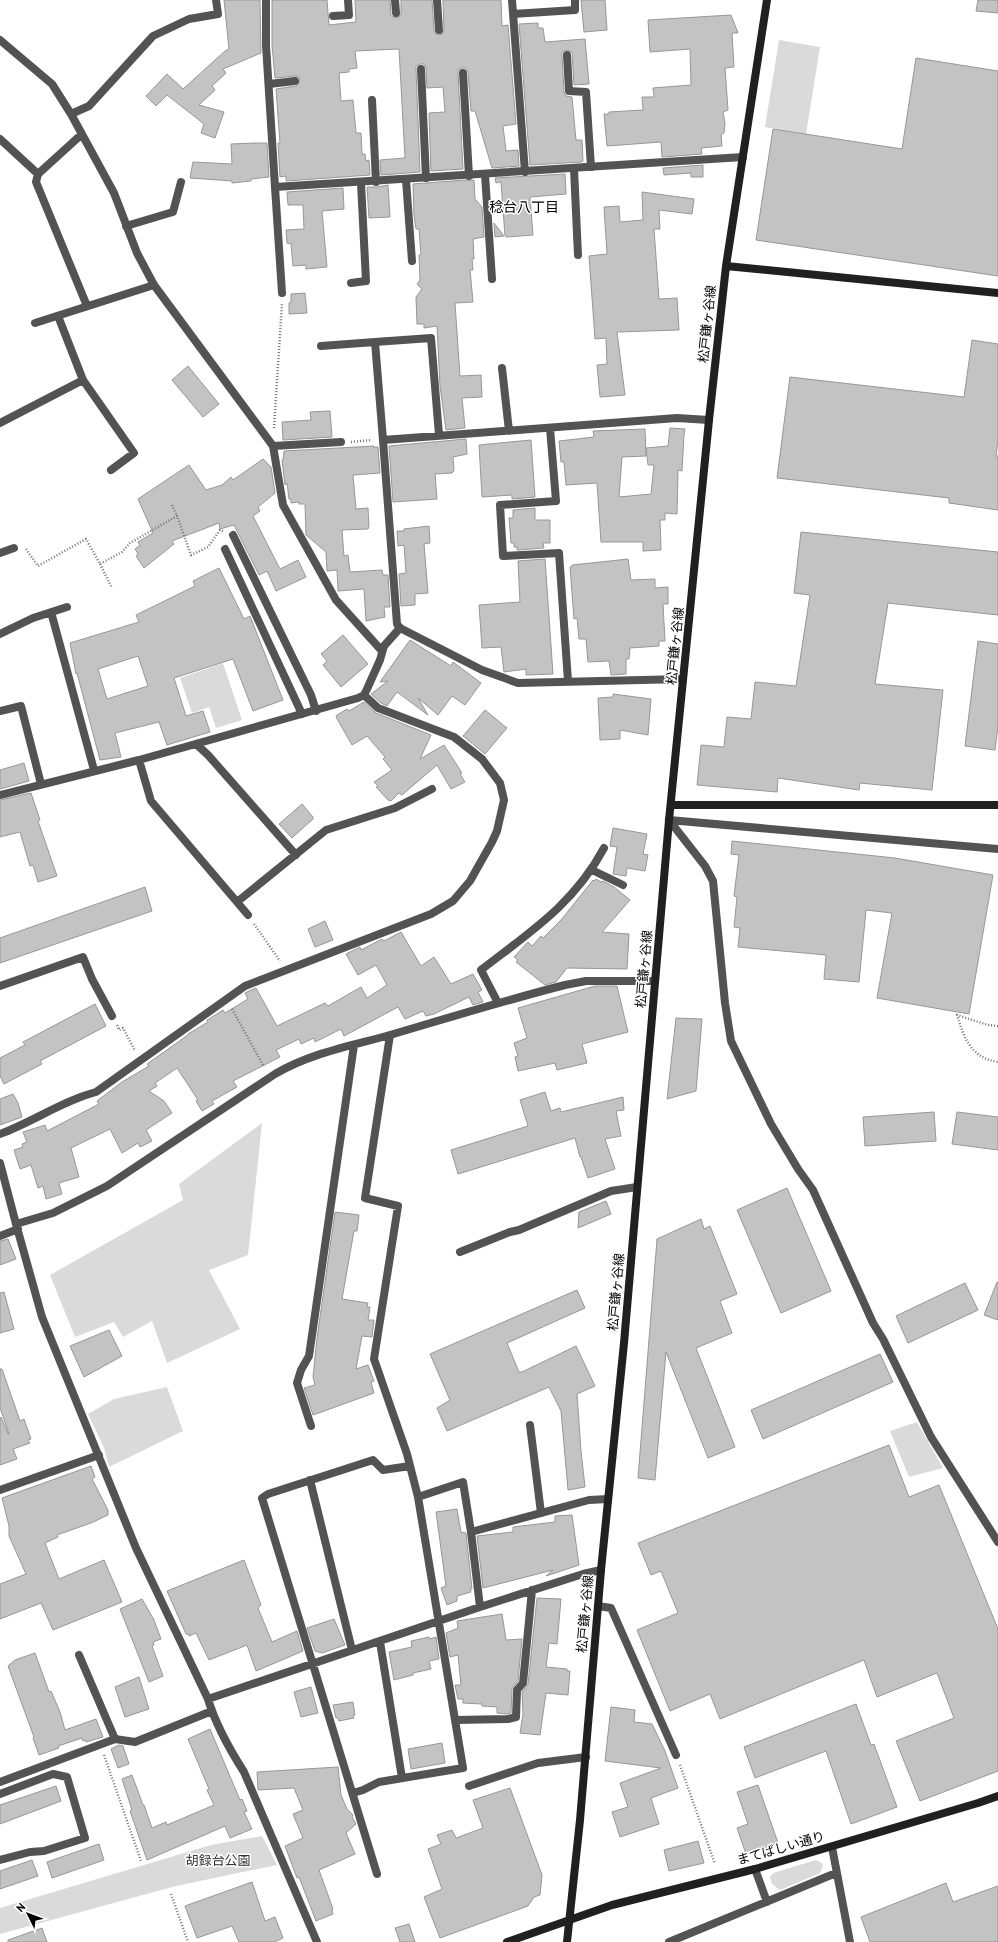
<svg xmlns="http://www.w3.org/2000/svg" width="998" height="1942" viewBox="0 0 998 1942" font-family="'PT Sans','Noto Sans JP',sans-serif">
<style>
.green{fill:#dadada}
.building{fill:#c3c3c3;stroke:#979797;fill-rule:evenodd}
.lines{fill:none;stroke-linecap:round;stroke-linejoin:round}
.path{stroke:#757575;stroke-width:2.5;stroke-dasharray:1 2;stroke-linecap:butt}
.lane{stroke:#535353;stroke-width:8}
.street{stroke:#535353;stroke-width:8}
.secondary{stroke:#202020;stroke-width:8}
.labels{text-anchor:middle;dominant-baseline:central;stroke-width:3;stroke-linejoin:round;paint-order:stroke}
.street-label{font-size:13px;fill:#000;stroke:#fff}
.park-label{font-size:13px;fill:#313131;stroke:#fff}
.neighbourhood-label{font-size:14px;fill:#000;stroke:#fff}
</style>
<rect width="100%" height="100%" fill="#fff"/>
<path class="green" d="M 779,40 L 820,47 L 806,134 L 765,127 Z
M 223,663 L 242,720 L 216,728 L 209,707 L 192,713 L 180,678 Z
M 262,1123 L 248,1255 L 209,1270 L 240,1329 L 167,1363 L 152,1321 L 123,1337 L 114,1322 L 75,1337 L 50,1275 L 183,1200 L 179,1184 Z
M 167,1387 L 183,1431 L 109,1467 L 104,1448 L 88,1414 L 114,1399 Z
M 917,1422 L 943,1468 L 909,1477 L 890,1431 Z
M 262,1836 L 277,1865 L 176,1886 L 0,1934 L 0,1908 L 211,1845 Z
M 816,1860 L 822,1863 L 823,1866 L 820,1873 L 780,1890 L 772,1884 L 770,1877 L 773,1873 Z"/>
<path class="building" d="M 224,0 L 260,0 L 261,53 L 223,69 L 226,73 L 212,86 L 215,90 L 199,105 L 224,112 L 215,138 L 201,133 L 204,124 L 167,95 L 156,106 L 146,96 L 167,74 L 183,89 L 225,51 L 229,49 Z
M 272,0 L 327,0 L 329,25 L 356,22 L 355,0 L 390,0 L 391,16 L 396,18 L 401,15 L 401,0 L 432,0 L 434,30 L 435,33 L 439,35 L 442,34 L 444,30 L 443,0 L 501,0 L 502,26 L 508,25 L 516,124 L 503,126 L 506,151 L 518,150 L 519,166 L 492,168 L 475,111 L 471,111 L 468,72 L 466,68 L 462,68 L 458,70 L 458,73 L 463,169 L 431,171 L 429,113 L 445,112 L 443,87 L 427,88 L 426,68 L 424,64 L 420,64 L 416,66 L 416,69 L 420,172 L 381,175 L 380,160 L 405,158 L 399,49 L 355,51 L 357,68 L 349,69 L 349,72 L 339,73 L 341,101 L 353,100 L 356,133 L 361,133 L 362,154 L 365,154 L 366,161 L 369,160 L 370,175 L 286,181 L 286,176 L 280,177 L 278,143 L 280,143 L 276,89 L 296,86 L 300,81 L 299,77 L 295,76 L 275,78 L 272,45 Z
M 581,0 L 605,0 L 607,30 L 584,32 Z
M 978,0 L 998,0 L 998,13 L 976,11 Z
M 731,15 L 738,33 L 732,33 L 734,67 L 725,68 L 728,110 L 723,112 L 725,123 L 724,133 L 721,135 L 722,146 L 701,148 L 702,154 L 662,157 L 661,142 L 607,146 L 604,114 L 609,114 L 609,112 L 643,110 L 642,97 L 654,97 L 653,88 L 691,85 L 690,49 L 650,52 L 648,20 Z
M 538,23 L 538,28 L 543,28 L 545,42 L 585,39 L 589,84 L 574,85 L 572,52 L 566,50 L 562,52 L 562,55 L 564,92 L 566,96 L 572,97 L 576,140 L 582,140 L 583,161 L 581,162 L 530,165 L 519,24 Z
M 916,58 L 998,71 L 998,276 L 756,240 L 773,129 L 902,149 Z
M 254,143 L 267,143 L 269,177 L 251,179 L 251,181 L 232,183 L 232,181 L 190,178 L 193,162 L 232,164 L 231,144 Z
M 703,165 L 703,177 L 691,177 L 691,173 L 664,175 L 663,168 Z
M 565,174 L 566,194 L 530,197 L 533,235 L 507,237 L 505,236 L 501,182 L 496,183 L 495,178 Z
M 466,180 L 470,181 L 474,180 L 475,199 L 482,207 L 484,237 L 473,239 L 474,259 L 472,259 L 473,270 L 470,270 L 473,302 L 455,303 L 460,376 L 481,375 L 482,397 L 462,398 L 465,428 L 446,430 L 440,386 L 437,326 L 424,328 L 424,324 L 417,324 L 416,297 L 422,289 L 417,284 L 420,280 L 419,255 L 421,255 L 419,229 L 416,229 L 414,215 L 413,184 Z
M 388,185 L 390,217 L 369,218 L 367,187 L 377,187 Z
M 343,188 L 344,209 L 322,211 L 327,267 L 306,269 L 306,265 L 293,266 L 291,244 L 287,243 L 286,230 L 304,229 L 303,205 L 288,205 L 287,192 Z
M 642,192 L 694,199 L 692,214 L 659,210 L 660,229 L 654,229 L 659,299 L 677,298 L 679,330 L 617,332 L 625,395 L 600,397 L 597,365 L 607,364 L 606,338 L 595,339 L 589,256 L 607,254 L 604,207 L 619,206 L 620,222 L 643,220 Z
M 494,223 L 504,236 L 495,237 Z
M 305,293 L 307,313 L 289,314 L 289,303 L 291,302 L 291,294 Z
M 972,340 L 998,344 L 998,440 L 996,456 L 998,456 L 998,510 L 949,503 L 949,498 L 777,478 L 790,377 L 964,397 Z
M 188,366 L 219,404 L 203,417 L 172,380 Z
M 330,411 L 332,437 L 283,440 L 282,422 L 311,420 L 310,412 Z
M 670,428 L 685,429 L 684,435 L 682,471 L 678,470 L 677,514 L 665,513 L 665,520 L 660,520 L 661,550 L 643,551 L 643,542 L 601,542 L 597,483 L 566,485 L 564,462 L 561,462 L 559,441 L 594,437 L 593,431 L 645,429 L 646,456 L 622,457 L 619,497 L 651,494 L 654,465 L 648,465 L 646,448 L 668,446 Z
M 466,439 L 467,454 L 453,457 L 454,471 L 452,473 L 435,474 L 437,499 L 393,502 L 389,446 Z
M 531,440 L 535,497 L 512,499 L 512,495 L 482,497 L 479,445 Z
M 374,446 L 373,447 L 378,447 L 380,473 L 353,475 L 356,509 L 368,508 L 369,526 L 368,529 L 342,530 L 344,556 L 348,555 L 350,572 L 382,570 L 383,575 L 388,575 L 390,607 L 384,607 L 385,617 L 366,621 L 364,589 L 338,591 L 337,570 L 327,571 L 326,552 L 306,535 L 305,504 L 299,504 L 299,502 L 291,503 L 291,499 L 289,499 L 287,483 L 285,485 L 282,460 L 283,460 L 284,451 Z
M 263,459 L 271,467 L 275,493 L 258,507 L 260,511 L 253,516 L 280,569 L 298,560 L 306,577 L 276,591 L 267,571 L 259,575 L 234,525 L 220,529 L 219,523 L 172,541 L 174,544 L 144,568 L 136,556 L 138,554 L 135,549 L 140,545 L 138,542 L 153,533 L 138,499 L 189,465 L 206,490 L 222,485 L 231,477 L 233,480 Z
M 535,508 L 535,520 L 550,520 L 550,543 L 543,543 L 544,548 L 517,550 L 517,547 L 514,547 L 514,543 L 511,543 L 509,518 L 513,518 L 513,510 Z
M 429,526 L 430,543 L 424,544 L 428,593 L 415,594 L 415,605 L 401,606 L 399,574 L 406,573 L 404,545 L 398,546 L 397,531 L 404,531 L 404,529 Z
M 801,532 L 998,552 L 998,615 L 888,603 L 875,684 L 943,690 L 932,790 L 860,783 L 859,790 L 778,778 L 777,792 L 697,785 L 701,745 L 724,747 L 727,717 L 751,719 L 755,682 L 796,686 L 810,595 L 794,593 Z
M 545,559 L 553,674 L 526,675 L 526,669 L 504,672 L 501,647 L 482,648 L 479,605 L 520,602 L 518,561 Z
M 628,559 L 631,580 L 655,579 L 655,588 L 668,587 L 668,604 L 663,604 L 665,641 L 659,641 L 659,646 L 630,648 L 629,659 L 626,659 L 626,674 L 611,675 L 609,661 L 588,662 L 586,639 L 579,639 L 577,618 L 574,619 L 570,567 L 572,567 L 572,565 Z
M 219,568 L 244,619 L 250,616 L 283,700 L 253,711 L 233,659 L 174,678 L 186,716 L 203,711 L 210,732 L 167,745 L 159,722 L 115,733 L 121,757 L 100,760 L 77,673 L 76,674 L 70,643 L 139,622 L 136,615 L 195,586 L 193,581 ZM 138,656 L 148,686 L 107,699 L 98,669 Z
M 343,635 L 368,664 L 341,687 L 323,665 L 327,661 L 321,654 Z
M 410,640 L 451,666 L 453,662 L 481,683 L 465,705 L 452,696 L 438,715 L 418,698 L 428,715 L 397,692 L 387,706 L 381,703 L 371,694 L 388,681 L 380,682 Z
M 978,641 L 998,644 L 998,727 L 995,750 L 965,746 Z
M 613,694 L 651,699 L 648,735 L 620,730 L 620,739 L 600,740 L 598,698 L 613,697 Z
M 364,702 L 376,713 L 431,735 L 420,759 L 444,745 L 462,773 L 460,774 L 465,782 L 451,789 L 437,765 L 402,795 L 399,793 L 391,801 L 388,800 L 376,787 L 378,786 L 374,782 L 392,770 L 383,759 L 385,757 L 367,736 L 352,745 L 336,717 L 337,715 L 347,709 L 349,711 Z
M 485,710 L 507,728 L 485,754 L 463,736 Z
M 24,763 L 29,781 L 0,789 L 0,770 Z
M 31,793 L 40,820 L 38,821 L 57,876 L 38,882 L 33,865 L 30,866 L 20,832 L 0,837 L 0,800 Z
M 302,804 L 313,817 L 313,819 L 292,838 L 279,824 Z
M 613,828 L 647,834 L 643,854 L 648,855 L 645,871 L 627,868 L 626,876 L 613,874 L 617,847 L 610,846 Z
M 732,841 L 895,858 L 993,875 L 969,1014 L 877,998 L 892,913 L 866,910 L 859,982 L 824,979 L 826,955 L 738,947 L 740,928 L 734,927 L 737,897 L 734,896 L 739,855 L 731,854 Z
M 596,879 L 601,882 L 603,881 L 614,887 L 630,900 L 602,932 L 629,934 L 627,969 L 567,968 L 556,982 L 545,985 L 516,962 L 518,960 L 514,957 L 528,942 L 532,946 L 541,936 L 543,938 L 561,920 L 593,880 L 594,881 Z
M 145,887 L 152,911 L 0,963 L 0,938 Z
M 325,921 L 333,940 L 315,947 L 308,929 Z
M 401,932 L 421,966 L 434,957 L 451,984 L 473,974 L 482,990 L 478,992 L 483,1002 L 473,1005 L 469,997 L 434,1014 L 426,1016 L 423,1011 L 405,1019 L 398,1007 L 344,1036 L 341,1029 L 315,1042 L 314,1038 L 301,1044 L 299,1039 L 276,1050 L 280,1057 L 233,1081 L 237,1087 L 212,1101 L 214,1104 L 202,1111 L 196,1101 L 198,1100 L 177,1068 L 155,1083 L 157,1086 L 149,1091 L 164,1101 L 172,1113 L 146,1130 L 152,1141 L 140,1147 L 138,1143 L 122,1153 L 110,1129 L 71,1148 L 79,1177 L 59,1183 L 62,1194 L 46,1199 L 43,1186 L 38,1188 L 31,1165 L 20,1169 L 14,1150 L 23,1147 L 22,1144 L 27,1142 L 23,1132 L 45,1125 L 47,1131 L 99,1104 L 97,1101 L 122,1082 L 149,1066 L 147,1064 L 188,1035 L 188,1034 L 208,1022 L 207,1020 L 209,1019 L 223,1010 L 225,1013 L 248,999 L 245,993 L 251,990 L 256,988 L 277,1026 L 325,1003 L 328,1006 L 361,987 L 367,998 L 387,985 L 376,965 L 358,975 L 346,954 L 360,947 L 361,950 L 382,939 L 384,941 Z
M 595,986 L 617,986 L 628,1032 L 582,1044 L 587,1063 L 557,1070 L 555,1063 L 518,1071 L 515,1057 L 518,1056 L 514,1043 L 527,1038 L 518,1008 Z
M 95,1004 L 106,1026 L 40,1061 L 42,1064 L 4,1084 L 0,1076 L 0,1058 L 25,1045 L 23,1042 Z
M 676,1018 L 702,1019 L 696,1091 L 667,1099 Z
M 545,1092 L 551,1111 L 560,1108 L 561,1112 L 623,1097 L 624,1110 L 616,1111 L 621,1136 L 605,1139 L 615,1169 L 588,1178 L 581,1157 L 580,1157 L 575,1138 L 458,1174 L 451,1150 L 528,1126 L 520,1100 Z
M 13,1094 L 18,1103 L 22,1117 L 0,1125 L 0,1099 Z
M 934,1112 L 936,1141 L 865,1146 L 863,1117 Z
M 957,1112 L 998,1117 L 998,1150 L 952,1144 Z
M 787,1188 L 831,1291 L 781,1313 L 737,1210 Z
M 606,1201 L 611,1214 L 578,1228 L 579,1212 Z
M 335,1212 L 359,1215 L 357,1231 L 354,1231 L 342,1299 L 368,1303 L 367,1307 L 370,1307 L 368,1320 L 374,1320 L 372,1337 L 362,1336 L 356,1369 L 368,1365 L 374,1381 L 371,1382 L 374,1393 L 313,1415 L 304,1388 L 315,1385 L 313,1377 L 317,1338 Z
M 701,1219 L 704,1229 L 710,1226 L 737,1294 L 720,1301 L 732,1333 L 696,1348 L 735,1447 L 708,1458 L 666,1352 L 655,1480 L 638,1478 L 657,1239 Z
M 8,1239 L 16,1259 L 0,1265 L 0,1241 Z
M 997,1282 L 998,1282 L 998,1320 L 984,1315 Z
M 965,1283 L 978,1310 L 908,1343 L 896,1316 Z
M 577,1290 L 585,1308 L 507,1343 L 519,1372 L 522,1372 L 576,1346 L 595,1386 L 577,1394 L 581,1451 L 585,1487 L 568,1490 L 561,1411 L 549,1387 L 447,1431 L 437,1408 L 450,1400 L 430,1354 Z
M 4,1292 L 14,1329 L 0,1333 L 0,1293 Z
M 109,1330 L 122,1356 L 84,1377 L 70,1346 Z
M 880,1354 L 893,1382 L 763,1439 L 751,1410 Z
M 0,1369 L 2,1369 L 20,1421 L 24,1419 L 31,1439 L 28,1440 L 30,1443 L 13,1449 L 17,1459 L 0,1465 L 0,1418 L 1,1417 L 8,1434 L 9,1434 L 0,1408 Z
M 889,1445 L 909,1497 L 939,1485 L 998,1629 L 998,1771 L 920,1801 L 896,1741 L 954,1718 L 937,1673 L 877,1697 L 864,1660 L 720,1719 L 710,1694 L 670,1711 L 637,1630 L 678,1613 L 661,1571 L 651,1575 L 638,1543 Z
M 91,1466 L 95,1477 L 92,1479 L 108,1510 L 108,1515 L 91,1523 L 57,1535 L 58,1537 L 45,1543 L 59,1579 L 104,1560 L 122,1602 L 53,1630 L 41,1603 L 0,1619 L 0,1584 L 26,1574 L 9,1536 L 9,1526 L 2,1498 Z
M 457,1509 L 461,1532 L 466,1533 L 472,1589 L 470,1589 L 471,1592 L 457,1596 L 457,1601 L 447,1605 L 441,1588 L 446,1586 L 436,1512 Z
M 572,1515 L 579,1565 L 546,1576 L 553,1570 L 483,1588 L 477,1536 L 513,1532 L 513,1527 L 555,1522 L 555,1516 Z
M 244,1560 L 261,1605 L 258,1608 L 272,1642 L 297,1631 L 303,1651 L 256,1671 L 247,1645 L 209,1660 L 196,1633 L 189,1636 L 189,1634 L 186,1634 L 167,1591 Z
M 537,1598 L 561,1599 L 557,1644 L 549,1643 L 546,1667 L 567,1669 L 567,1671 L 570,1671 L 568,1695 L 546,1693 L 540,1735 L 520,1733 L 523,1714 L 522,1692 L 528,1684 Z
M 142,1599 L 154,1620 L 161,1639 L 153,1642 L 154,1645 L 152,1646 L 163,1676 L 149,1682 L 120,1609 Z
M 502,1614 L 506,1640 L 522,1639 L 518,1681 L 512,1689 L 511,1713 L 507,1714 L 497,1713 L 497,1707 L 482,1706 L 482,1704 L 463,1703 L 463,1699 L 458,1699 L 455,1685 L 461,1685 L 458,1655 L 450,1657 L 446,1633 L 458,1628 L 457,1621 Z
M 334,1619 L 345,1645 L 322,1653 L 315,1651 L 307,1628 Z
M 429,1637 L 430,1639 L 436,1637 L 439,1659 L 429,1661 L 431,1669 L 413,1673 L 413,1675 L 394,1680 L 389,1652 L 412,1647 L 411,1641 Z
M 35,1653 L 49,1692 L 51,1691 L 60,1712 L 65,1730 L 96,1719 L 103,1737 L 86,1742 L 85,1740 L 83,1741 L 82,1738 L 58,1746 L 59,1748 L 39,1755 L 33,1738 L 34,1737 L 8,1666 L 15,1660 Z
M 139,1677 L 149,1709 L 125,1717 L 115,1687 Z
M 311,1687 L 318,1713 L 301,1717 L 294,1692 Z
M 353,1702 L 355,1715 L 353,1715 L 354,1718 L 339,1721 L 338,1718 L 336,1718 L 333,1705 Z
M 856,1704 L 871,1745 L 874,1744 L 897,1807 L 851,1824 L 826,1751 L 755,1778 L 744,1747 Z
M 611,1707 L 635,1710 L 634,1722 L 652,1724 L 665,1751 L 678,1788 L 651,1798 L 659,1824 L 620,1837 L 612,1812 L 628,1807 L 620,1783 L 661,1768 L 605,1761 Z
M 210,1729 L 240,1800 L 242,1799 L 247,1811 L 244,1812 L 252,1829 L 230,1838 L 225,1826 L 147,1860 L 130,1811 L 132,1810 L 122,1779 L 132,1775 L 143,1805 L 144,1805 L 152,1828 L 166,1822 L 167,1825 L 214,1805 L 207,1790 L 209,1789 L 188,1739 Z
M 442,1743 L 445,1763 L 411,1769 L 408,1749 Z
M 119,1745 L 123,1746 L 129,1764 L 118,1768 L 111,1749 Z
M 338,1767 L 341,1795 L 347,1809 L 353,1815 L 352,1817 L 356,1824 L 346,1833 L 355,1854 L 319,1870 L 333,1909 L 332,1910 L 333,1914 L 316,1921 L 299,1877 L 297,1878 L 285,1846 L 303,1838 L 293,1814 L 303,1810 L 294,1788 L 258,1790 L 257,1772 Z
M 758,1785 L 778,1843 L 746,1854 L 737,1828 L 748,1824 L 737,1792 Z
M 56,1786 L 61,1801 L 0,1824 L 0,1805 Z
M 510,1788 L 542,1875 L 540,1895 L 534,1897 L 528,1906 L 440,1938 L 424,1897 L 442,1889 L 428,1849 L 441,1844 L 437,1835 L 452,1830 L 456,1838 L 483,1828 L 473,1800 Z
M 698,1841 L 704,1863 L 669,1871 L 664,1850 Z
M 99,1844 L 104,1860 L 52,1878 L 47,1862 Z
M 32,1860 L 38,1876 L 0,1889 L 0,1871 Z
M 252,1882 L 265,1921 L 275,1917 L 283,1938 L 275,1942 L 239,1942 L 232,1926 L 197,1938 L 185,1906 Z
M 946,1883 L 953,1902 L 998,1886 L 998,1942 L 870,1942 L 861,1917 Z
M 409,1924 L 415,1942 L 400,1942 L 395,1928 Z
M 42,1928 L 47,1942 L 8,1942 L 8,1940 Z"/>
<g class="lines">
<path class="path" d="M 274,428 L 282,303
M 351,442 L 372,440
M 172,505 L 177,516
M 26,549 L 38,566 L 86,539 L 100,564 L 122,552 L 130,543 L 177,516 L 191,555 L 208,547 L 220,530 L 223,531
M 100,564 L 112,588
M 254,924 L 280,961
M 232,1009 L 264,1067
M 117,1025 L 119,1030 L 123,1028 L 135,1051
M 998,1026 L 988,1025 L 957,1015 C 964,1038 971,1058 998,1062
M 104,1755 L 141,1861
M 680,1765 L 715,1864
M 171,1894 L 188,1942"/>
<path class="lane" d="M 395,0 L 396,13
M 437,0 L 439,30
M 512,0 L 525,172
M 513,14 L 575,10 L 575,0
M 333,16 L 349,15 L 348,0
M 567,55 L 569,91 L 586,92 L 591,167
M 421,69 L 426,178
M 463,73 L 469,176
M 269,84 L 295,81
M 372,100 L 376,182
M 0,139 L 38,174 L 36,182 L 87,306
M 574,169 L 578,255
M 485,175 L 492,279
M 406,180 L 412,261
M 275,187 L 282,293
M 126,226 L 173,212 L 181,182
M 351,283 L 366,281 L 361,183
M 35,323 L 154,285
M 321,346 L 375,342
M 502,368 L 509,431
M 550,428 L 556,501 L 500,505 L 503,556 L 559,553 L 568,681
M 383,440 L 375,342 L 431,338 L 439,435
M 233,535 L 311,695 L 316,711
M 225,549 L 302,714
M 0,553 L 14,548
M 51,612 L 94,770
M 400,628 L 397,624 L 383,440 L 677,418 L 709,420
M 0,634 L 33,618 L 67,607
M 0,711 L 21,706 L 41,784
M 592,870 L 623,885
M 498,1003 L 481,970 C 530,932 574,904 604,848
M 460,1252 L 510,1232 L 519,1230 L 611,1191 L 637,1187
M 530,1425 L 541,1513
M 0,1490 L 99,1455
M 79,1655 L 115,1739
M 469,1786 L 538,1763 L 586,1757
M 0,1794 L 53,1774 L 67,1777 L 85,1838 L 44,1851 L 30,1852 L 0,1860
M 832,1847 L 850,1942
M 755,1869 L 767,1902
M 669,1942 L 836,1873"/>
<path class="street" d="M 266,0 L 266,45 L 275,187 L 743,157
M 0,40 L 52,84 L 71,114 L 114,193 L 137,253 L 154,285 L 273,446 L 283,505 L 336,600 L 382,651
M 71,114 L 89,106 L 153,36 L 189,19 L 218,14 L 216,0
M 38,174 L 82,134
M 58,316 L 83,380 L 134,453 L 111,470
M 0,423 L 83,380
M 273,446 L 341,442
M 196,744 L 208,755 L 296,855
M 139,760 L 151,801 L 237,902 L 326,830 L 395,808 L 432,789
M 0,795 L 139,760 L 358,698 L 364,695 L 367,689 L 380,660 L 384,646 L 400,628 L 482,670 L 518,683 L 683,679
M 669,820 L 705,866 L 713,881 L 725,1003 L 731,1041 L 771,1124 L 798,1169 L 813,1190 L 873,1323 L 883,1339 L 931,1437 L 998,1542
M 669,820 L 998,849
M 237,902 L 248,915
M 0,986 L 83,957 L 92,979 L 112,1016
M 0,1134 C 33,1122 62,1101 96,1092 L 245,986 L 431,914 L 453,901 L 470,881 L 492,842 L 497,831 L 504,800 L 500,783 L 482,759 L 454,737 L 378,708 L 364,695
M 0,1163 L 16,1224
M 0,1236 L 18,1229
M 311,1426 L 297,1383 L 301,1370 L 309,1356 L 354,1045
M 310,1480 L 352,1650
M 418,1497 L 463,1482 L 471,1532 L 480,1607
M 471,1532 L 589,1500 L 608,1499
M 598,1606 L 611,1608 L 676,1755
M 380,1642 L 402,1778
M 208,1699 L 480,1607 L 583,1574 L 601,1570
M 456,1720 L 508,1719 L 516,1717 L 517,1690 L 523,1683 L 532,1590
M 0,1782 L 115,1739 L 135,1742 L 212,1711
M 353,1793 L 363,1790 L 379,1782 L 463,1768 L 418,1497 L 407,1454 L 374,1359 L 398,1206 L 365,1198 L 390,1035
M 377,1874 L 262,1498 L 268,1494 L 373,1460 L 383,1470 L 410,1466
M 317,1942 L 244,1772 C 230,1750 216,1726 208,1699 L 136,1548 L 42,1317 L 16,1224 L 53,1213 L 107,1186 L 275,1074 C 311,1053 350,1046 390,1035 C 448,1018 506,1000 565,985 L 586,981 L 655,981"/>
<path class="secondary" d="M 726,266 L 998,293
M 671,805 L 998,805
M 507,1942 L 612,1905 L 755,1869 L 978,1803 L 998,1796
M 567,1942 L 580,1820 L 601,1570 L 624,1343 L 669,820 L 709,420 L 726,266 L 767,0"/>
</g>
<g class="labels">
<g class="street-label">
<text transform="translate(707 324) rotate(-84)">松戸鎌ヶ谷線</text>
<text transform="translate(675 646) rotate(-84)">松戸鎌ヶ谷線</text>
<text transform="translate(644 969) rotate(-85)">松戸鎌ヶ谷線</text>
<text transform="translate(616 1292) rotate(-85)">松戸鎌ヶ谷線</text>
<text transform="translate(585 1614) rotate(-85)">松戸鎌ヶ谷線</text>
<text transform="translate(781 1848) rotate(-16)">まてばしい通り</text>
</g>
<g class="park-label">
<text x="218" y="1860">胡録台公園</text>
</g>
<g class="neighbourhood-label">
<text x="524" y="207">稔台八丁目</text>
</g>
</g>
<g transform="translate(28 1914) rotate(312)" stroke="#ffffff" stroke-width="3" paint-order="stroke">
<path d="M0-3L7 15L0 10L-7 15Z" fill="#000000"/>
<text y="-6" font-size="11" font-weight="bold" text-anchor="middle" fill="#000000">N</text>
</g>
</svg>
